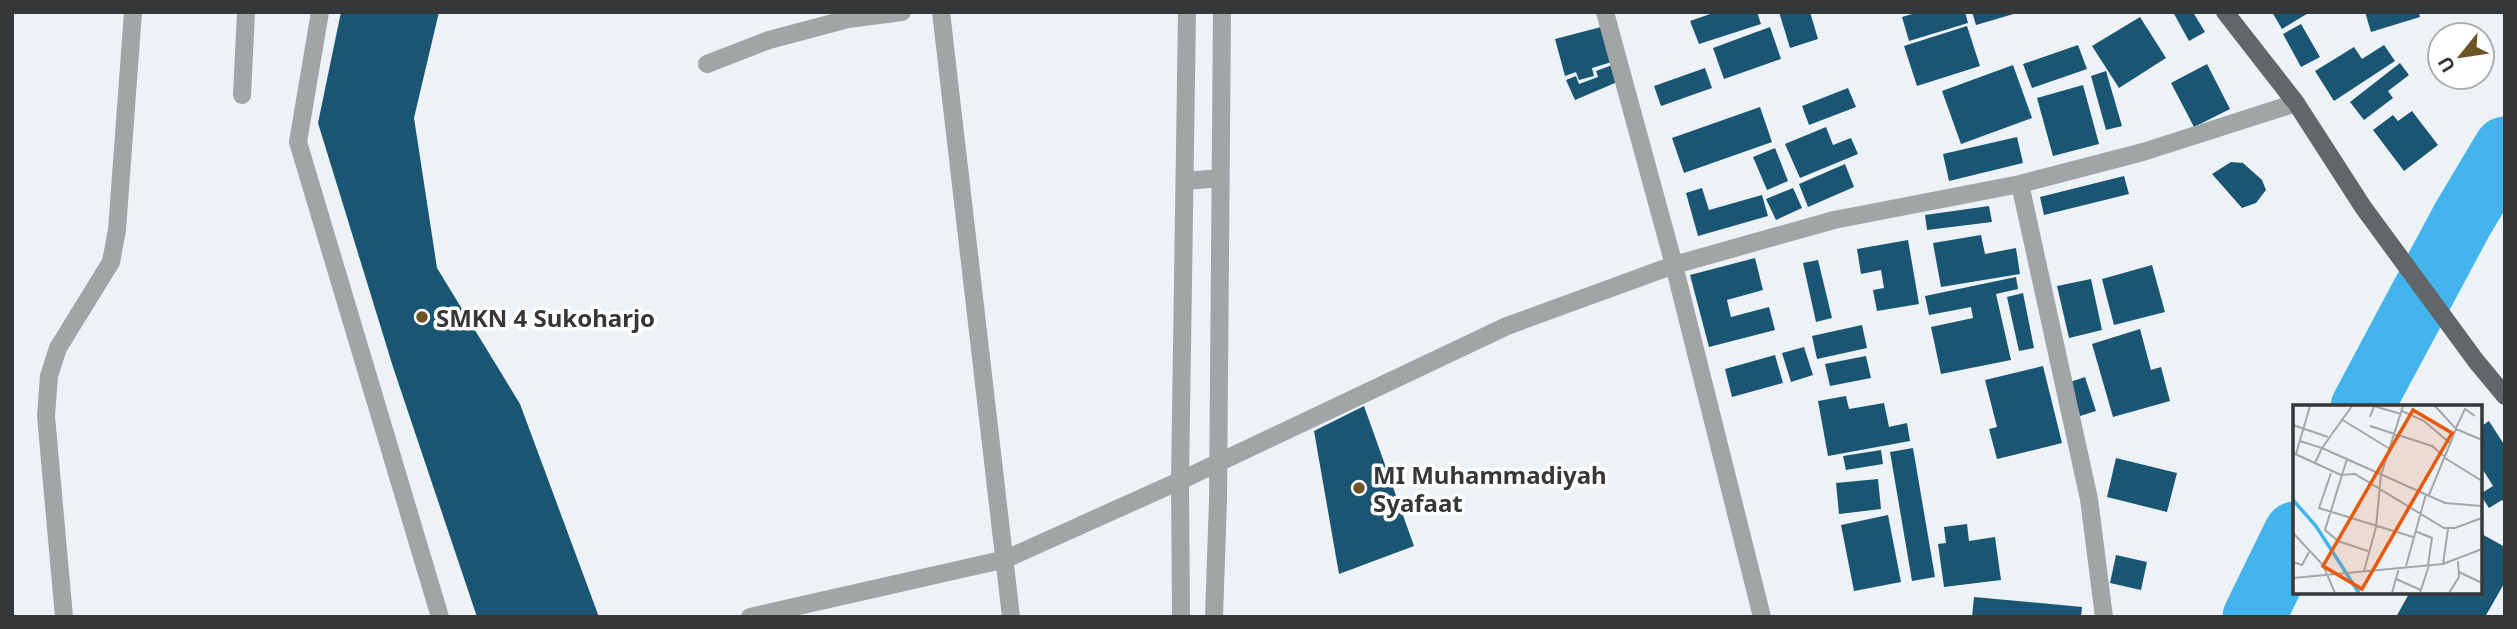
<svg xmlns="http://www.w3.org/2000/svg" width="2517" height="629" viewBox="0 0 2517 629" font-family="'Noto Sans',sans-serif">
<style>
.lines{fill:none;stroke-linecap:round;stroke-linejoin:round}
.river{stroke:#44b5ec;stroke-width:63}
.building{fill:#1a5673}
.minor{stroke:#a2a5a6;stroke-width:18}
.major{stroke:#626668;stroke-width:18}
.poi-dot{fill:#6c5424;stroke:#fff;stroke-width:2.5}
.labels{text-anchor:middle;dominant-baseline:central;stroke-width:7;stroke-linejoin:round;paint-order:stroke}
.poi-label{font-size:24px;font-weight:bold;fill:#353739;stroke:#fff;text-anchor:start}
.inset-river{fill:none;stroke:#44b5ec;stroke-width:3.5}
.inset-road{fill:none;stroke:#a3a7aa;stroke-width:2}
.view{fill:#e8590c;fill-opacity:0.15;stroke:#e8590c;stroke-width:3.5}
.inset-edge{fill:none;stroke:#353739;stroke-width:3.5}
</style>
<rect width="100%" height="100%" fill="#ecf2f5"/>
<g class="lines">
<path class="river" d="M 2362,407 L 2462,220 L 2505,148
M 2254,617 L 2295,533"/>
</g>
<path class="building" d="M 341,12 L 439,12 L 414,118 L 437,268 L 520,404 L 599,617 L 477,617 L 393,367 L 318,123 Z
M 1716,12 L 1757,12 L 1761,24 L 1699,44 L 1690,21 Z
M 1779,12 L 1810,12 L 1818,39 L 1790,48 Z
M 1919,12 L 1965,12 L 1968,23 L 1909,41 L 1902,17 Z
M 1972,12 L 2017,12 L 2017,13 L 1976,25 Z
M 2173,12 L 2193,12 L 2205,32 L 2189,41 Z
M 2272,12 L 2310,12 L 2282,29 Z
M 2365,12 L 2419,12 L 2420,17 L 2371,32 Z
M 2140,17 L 2166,58 L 2119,88 L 2092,46 Z
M 2301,24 L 2320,57 L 2301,67 L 2283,34 Z
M 1605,26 L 1615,61 L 1592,68 L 1594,76 L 1579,80 L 1576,72 L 1565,76 L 1555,39 Z
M 1967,26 L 1980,66 L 1917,86 L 1904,46 Z
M 1770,27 L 1781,59 L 1724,79 L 1713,48 Z
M 2078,45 L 2087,69 L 2032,88 L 2023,64 Z
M 2384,45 L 2395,61 L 2334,101 L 2315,71 L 2354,47 L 2362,59 Z
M 2400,63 L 2409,75 L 2388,91 L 2393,98 L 2364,120 L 2350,102 Z
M 1615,64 L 1622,80 L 1575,100 L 1566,80 L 1576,76 L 1579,84 L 1598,77 L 1596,71 Z
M 2207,64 L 2230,109 L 2194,127 L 2171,83 Z
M 2013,65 L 2032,118 L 1961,144 L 1942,91 Z
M 1705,68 L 1712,88 L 1661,106 L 1654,86 Z
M 2106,71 L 2122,126 L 2106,130 L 2091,76 Z
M 2083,85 L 2099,144 L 2053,156 L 2037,98 Z
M 1848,88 L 1856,107 L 1809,125 L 1802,106 Z
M 1760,107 L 1772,142 L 1684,173 L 1672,138 Z
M 2412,111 L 2438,145 L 2404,171 L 2373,130 L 2393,115 L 2398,121 Z
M 1826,127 L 1833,145 L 1851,138 L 1858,154 L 1800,178 L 1785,144 Z
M 2017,137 L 2023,163 L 1949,181 L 1943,154 Z
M 1775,148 L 1788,181 L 1767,190 L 1753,157 Z
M 2231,162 L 2243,163 L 2262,180 L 2266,190 L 2256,203 L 2242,208 L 2212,174 Z
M 1845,164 L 1854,187 L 1808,207 L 1799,184 Z
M 2124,176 L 2129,194 L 2044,215 L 2040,197 Z
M 1702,188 L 1709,210 L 1762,195 L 1768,216 L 1698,236 L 1686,193 Z
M 1793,188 L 1802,208 L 1776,220 L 1766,199 Z
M 1989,206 L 1992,222 L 1927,230 L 1925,215 Z
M 1981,235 L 1985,254 L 2016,248 L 2020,274 L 1941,287 L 1933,243 Z
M 1908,240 L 1919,304 L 1877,311 L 1873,290 L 1884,288 L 1881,270 L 1861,274 L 1857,249 Z
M 1755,258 L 1763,290 L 1727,300 L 1731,317 L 1769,307 L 1775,330 L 1709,347 L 1690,275 Z
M 1818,260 L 1832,318 L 1816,322 L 1803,263 Z
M 2152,265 L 2165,312 L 2114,325 L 2102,279 Z
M 2016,277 L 2018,289 L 1996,294 L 2011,360 L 1941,374 L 1931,327 L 1973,318 L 1971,307 L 1929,315 L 1925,296 Z
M 2091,279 L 2102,330 L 2069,338 L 2057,286 Z
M 2023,293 L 2034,348 L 2019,351 L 2007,297 Z
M 1862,325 L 1867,348 L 1817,359 L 1812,336 Z
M 2140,329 L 2151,370 L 2161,367 L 2170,401 L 2113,417 L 2092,344 Z
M 1804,347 L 1813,375 L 1791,382 L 1782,353 Z
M 1775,355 L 1783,383 L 1732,397 L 1725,369 Z
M 1866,356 L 1871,378 L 1830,386 L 1825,364 Z
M 2043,366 L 2062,443 L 1997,459 L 1989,429 L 1997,427 L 1985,380 Z
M 2085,377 L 2096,411 L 2080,416 L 2070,382 Z
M 1846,396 L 1849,409 L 1884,403 L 1889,427 L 1907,423 L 1910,441 L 1828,456 L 1818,401 Z
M 1364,406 L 1414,546 L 1339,574 L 1314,431 Z
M 2489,421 L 2505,446 L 2505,504 L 2502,500 L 2489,508 L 2480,494 L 2493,486 L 2480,465 L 2480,427 Z
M 1913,448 L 1935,577 L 1912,581 L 1890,452 Z
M 1881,450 L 1883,464 L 1846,470 L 1843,456 Z
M 2116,458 L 2177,473 L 2167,512 L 2107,497 Z
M 1878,479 L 1881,509 L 1839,514 L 1836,483 Z
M 1888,515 L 1901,582 L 1854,591 L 1841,525 Z
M 1967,524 L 1969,541 L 1995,537 L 2001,580 L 1944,587 L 1938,544 L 1946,543 L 1944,527 Z
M 2480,533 L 2505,547 L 2505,582 L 2485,617 L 2396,617 L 2410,592 L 2480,592 Z
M 2116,555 L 2147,562 L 2141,590 L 2110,583 Z
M 1974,597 L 2082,607 L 2081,617 L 1972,617 Z"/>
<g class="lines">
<path class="minor" d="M 320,12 L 298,142 L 440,617
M 941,12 L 1011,617
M 1605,12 L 1674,265 L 1762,617
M 707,64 L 769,40 L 848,19 L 902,12
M 242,95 L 246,12
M 1186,181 L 1220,178
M 2020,184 L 2089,499 L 2104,617
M 64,617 L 46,416 L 49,376 L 58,348 L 111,262 L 117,230 L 133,12
M 750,617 L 1006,559 L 1186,478 L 1507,326 L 1674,265 L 1834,220 L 2020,184 L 2143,152 L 2296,103
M 1181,617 L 1180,481 L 1187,12
M 1214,617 L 1218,500 L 1222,12"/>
<path class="major" d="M 2225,12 L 2296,103 L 2363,207 L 2476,361 L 2505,396"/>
</g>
<g class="poi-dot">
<circle cx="422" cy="317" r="7"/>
<circle cx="1359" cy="488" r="7"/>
</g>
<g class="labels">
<g class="poi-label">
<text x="436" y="317">SMKN 4 Sukoharjo</text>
<text x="1373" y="474">MI Muhammadiyah<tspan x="1373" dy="28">Syafaat</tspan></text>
</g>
</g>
<g transform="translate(2293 405)">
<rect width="189" height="189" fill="#ecf2f5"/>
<path class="inset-river" d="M 0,95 L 23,121 L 66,188"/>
<path class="inset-road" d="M 59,1 L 29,43 L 152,98 L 189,101M 142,1 L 163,24 L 189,35M 109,6 L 131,16 L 158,39M 77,12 L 81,1 L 108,9M 48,14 L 97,44M 0,20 L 35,32M 77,21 L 139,41 L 152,52M 163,23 L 172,4 L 182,11M 7,36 L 29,43 L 22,58M 0,48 L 48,70 L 62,69 L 151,123 L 162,123 L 189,113M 3,49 L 17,1M 152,53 L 189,76M 54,54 L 32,125 L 45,136 L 75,146M 38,68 L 26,103 L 120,132M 136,90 L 163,24M 122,126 L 139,133 L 135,160M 0,128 L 30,160 L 42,188M 0,157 L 9,160 L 16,147M 150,159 L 155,124M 113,161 L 133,89M 71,166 L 83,122 L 88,70 L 110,1M 166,167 L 189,178M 0,173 L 150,159 L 189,144M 103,174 L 128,185M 99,188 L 106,163M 127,188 L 136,160M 156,188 L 166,172 L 165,156"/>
<path class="view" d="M 120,5 L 159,28 L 69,184 L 30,161 Z"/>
<rect width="189" height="189" class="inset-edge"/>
</g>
<rect width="2517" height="629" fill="none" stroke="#353739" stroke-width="28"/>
<g transform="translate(2461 56) rotate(240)"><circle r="33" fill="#ffffff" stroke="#aeafb0" stroke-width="2"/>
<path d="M0-5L12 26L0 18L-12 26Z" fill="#6c5424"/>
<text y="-10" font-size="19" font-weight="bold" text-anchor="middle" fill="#353739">U</text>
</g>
</svg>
